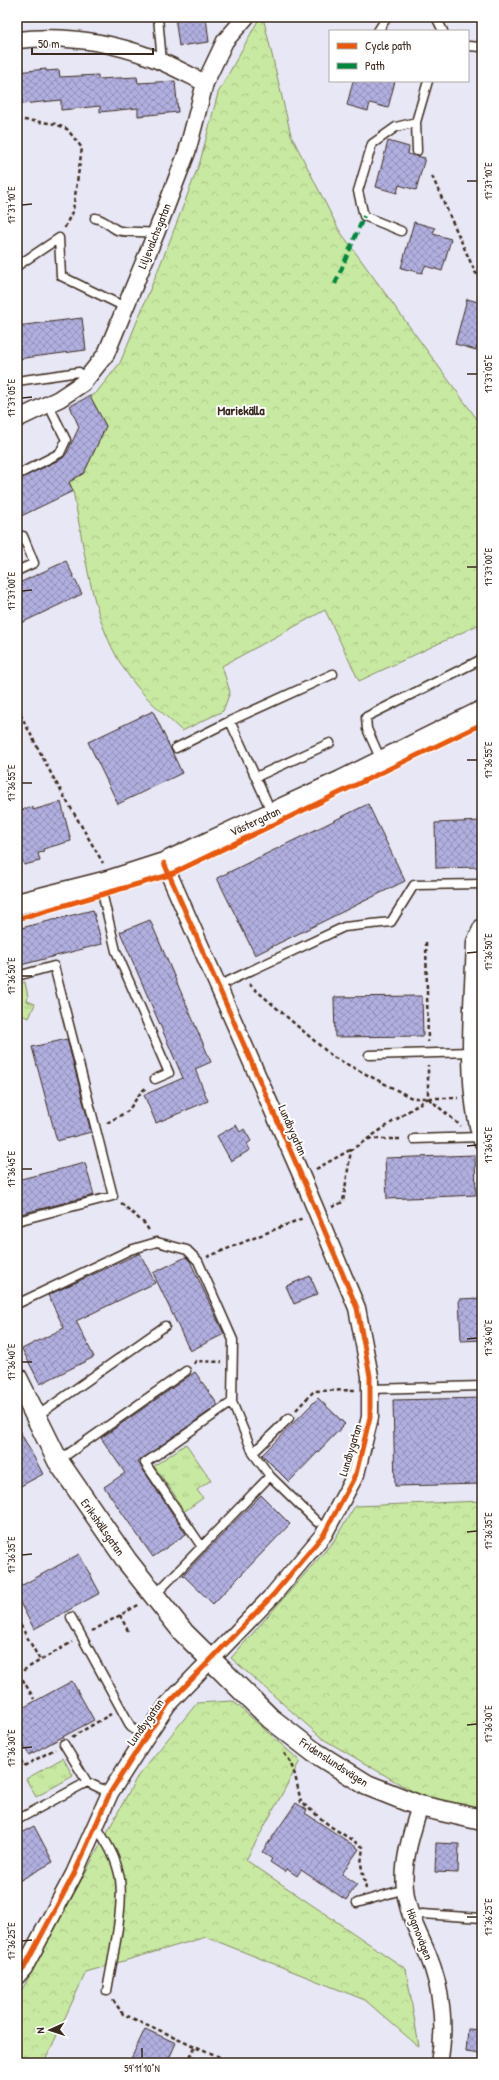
<svg xmlns="http://www.w3.org/2000/svg" width="499" height="2080" viewBox="0 0 499 2080" font-family="'Patrick Hand',sans-serif">
<style>
.forest{fill:url(#forest-crowns);stroke:#828a60}
.park{fill:url(#park-tufts);stroke:#828a60}
.building{fill:url(#building-cross-hatch);stroke:#3b2a1e}
.lines{fill:none;stroke-linecap:round;stroke-linejoin:round}
.service-casing{stroke:#3b2a1e;stroke-width:11}
.minor-casing{stroke:#3b2a1e;stroke-width:19}
.tertiary-casing{stroke:#3b2a1e;stroke-width:23}
.path{stroke:#3b2a1e;stroke-width:2.5;stroke-dasharray:4 3;stroke-linecap:butt}
.service{stroke:#fff;stroke-width:8}
.minor{stroke:#fff;stroke-width:16}
.tertiary{stroke:#fff;stroke-width:20}
.quiet{stroke:#00873e;stroke-width:4;stroke-dasharray:8 4;stroke-linecap:butt}
.cycleway-casing{stroke:#fff;stroke-width:8}
.cycleway{stroke:#e8590c;stroke-width:5}
.ticks{fill:none;stroke:#3b2a1e;stroke-width:1.5}
.labels{text-anchor:middle;dominant-baseline:central;stroke-width:4;stroke-linejoin:round;paint-order:stroke}
.street-label{font-size:12px;fill:#3b2a1e;stroke:#fff}
.neighbourhood-label{font-size:13px;font-weight:bold;fill:#3b2a1e;stroke:#fff}
.neatline{fill:none;stroke:#3b2a1e;stroke-width:1.5}
.ticks-label{font-size:10px;text-anchor:middle;fill:#3b2a1e}
</style>
<defs>
<pattern id="forest-crowns" width="20" height="18" patternUnits="userSpaceOnUse"><rect width="20" height="18" fill="#c8e9a1"/><path d="M2 6a3 3 0 1 1 6 0M12 15a3 3 0 1 1 6 0" fill="none" stroke="#adc88a"/></pattern>
<pattern id="park-tufts" width="24" height="20" patternUnits="userSpaceOnUse"><rect width="24" height="20" fill="#c8e9a1"/><path d="M3 7l-1-3M5 7V3M7 7l1-3M15 17l-1-3M17 17v-4M19 17l1-3" fill="none" stroke="#adc88a"/></pattern>
<pattern id="building-cross-hatch" width="8" height="8" patternUnits="userSpaceOnUse"><rect width="8" height="8" fill="#b1afe0"/><path d="M0 0l8 8M0 8l8-8" fill="none" stroke="#918fb5"/></pattern>
</defs>
<rect width="100%" height="100%" fill="#e8e7f6"/>
<filter id="ink" filterUnits="userSpaceOnUse"><feTurbulence type="fractalNoise" baseFrequency=".025" numOctaves="2"/><feDisplacementMap in="SourceGraphic" scale="8" xChannelSelector="R" yChannelSelector="G"/><feConvolveMatrix kernelMatrix="1 2 1 2 8 2 1 2 1" color-interpolation-filters="sRGB"/></filter>
<g filter="url(#ink)">
<path class="forest" d="M 260,17 L 263,17 L 291,135 L 339,230 L 482,426 L 482,623 L 359,681 L 325,610 L 222,666 L 230,692 L 223,711 L 182,731 C 165,715 145,698 131,679 C 91,626 86,555 73,491 L 69,482 L 84,473 L 106,426 L 90,396 L 96,393 L 120,363 L 169,243 L 200,162 L 218,93 Z
M 482,1501 L 482,1809 L 422,1797 L 323,1739 L 231,1658 L 333,1542 L 355,1506 Z
M 233,1701 L 300,1761 L 246,1860 L 406,1969 L 419,2047 L 365,2000 L 206,1937 L 86,1972 L 44,2063 L 17,2063 L 17,1999 L 137,1777 L 197,1703 Z"/>
<path class="park" d="M 25,982 L 28,997 L 27,1001 L 35,1004 L 29,1018 L 21,1015 L 17,1024 L 17,984 Z
M 186,1444 L 211,1480 L 197,1490 L 203,1498 L 182,1513 L 173,1501 L 176,1497 L 154,1466 Z
M 63,1758 L 73,1776 L 36,1797 L 26,1779 Z"/>
<path class="building" d="M 175,17 L 206,17 L 209,42 L 179,46 Z
M 46,69 L 46,71 L 59,70 L 60,77 L 98,75 L 98,79 L 137,77 L 138,83 L 175,81 L 178,112 L 138,116 L 138,108 L 100,112 L 100,106 L 61,110 L 61,100 L 22,104 L 22,97 L 17,98 L 17,72 Z
M 353,81 L 395,81 L 388,108 L 370,103 L 368,111 L 347,105 Z
M 388,141 L 409,147 L 408,154 L 425,158 L 416,190 L 399,185 L 397,193 L 376,187 Z
M 414,222 L 435,228 L 433,234 L 451,239 L 442,271 L 425,266 L 422,273 L 401,268 Z
M 467,299 L 482,303 L 482,344 L 478,343 L 476,350 L 455,344 Z
M 82,318 L 86,350 L 17,359 L 17,326 Z
M 90,396 L 106,426 L 84,473 L 69,482 L 73,491 L 17,518 L 17,480 L 63,458 L 67,453 L 79,427 L 70,406 Z
M 66,561 L 82,594 L 17,625 L 17,584 Z
M 153,711 L 182,773 L 118,804 L 88,742 Z
M 61,802 L 71,841 L 43,849 L 44,852 L 38,853 L 40,861 L 24,865 L 17,846 L 17,811 L 33,807 L 33,810 Z
M 368,804 L 405,881 L 255,955 L 217,878 Z
M 482,821 L 482,867 L 436,868 L 435,823 Z
M 93,910 L 102,944 L 17,966 L 17,929 Z
M 150,920 L 211,1062 L 195,1069 L 208,1101 L 156,1123 L 144,1095 L 183,1078 L 120,932 Z
M 422,996 L 423,1036 L 335,1037 L 334,997 Z
M 67,1039 L 91,1132 L 57,1141 L 32,1047 Z
M 236,1125 L 240,1132 L 244,1129 L 251,1141 L 247,1144 L 250,1150 L 231,1161 L 217,1136 Z
M 475,1155 L 476,1195 L 387,1199 L 385,1158 Z
M 85,1163 L 94,1195 L 17,1215 L 17,1180 Z
M 140,1253 L 155,1283 L 76,1321 L 94,1357 L 40,1384 L 22,1349 L 64,1328 L 48,1295 Z
M 186,1257 L 190,1261 L 224,1334 L 190,1351 L 153,1273 Z
M 310,1276 L 318,1294 L 294,1304 L 286,1286 Z
M 482,1298 L 482,1340 L 461,1341 L 459,1299 Z
M 195,1372 L 218,1405 L 138,1462 L 186,1534 L 153,1557 L 104,1487 L 125,1473 L 101,1438 Z
M 318,1398 L 345,1424 L 289,1482 L 262,1455 Z
M 482,1398 L 482,1484 L 395,1486 L 393,1400 Z
M 17,1426 L 43,1474 L 17,1488 Z
M 261,1495 L 290,1524 L 213,1604 L 183,1575 Z
M 79,1554 L 100,1593 L 34,1629 L 17,1597 L 17,1588 Z
M 72,1681 L 94,1720 L 29,1755 L 17,1734 L 17,1711 Z
M 296,1803 L 307,1810 L 305,1813 L 359,1849 L 342,1874 L 357,1884 L 346,1900 L 301,1870 L 297,1876 L 287,1869 L 285,1872 L 270,1862 L 272,1859 L 262,1852 Z
M 34,1826 L 53,1862 L 17,1882 L 17,1835 Z
M 436,1843 L 459,1844 L 458,1873 L 435,1872 Z
M 145,2029 L 176,2043 L 167,2063 L 129,2063 Z
M 468,2029 L 482,2030 L 482,2054 L 466,2052 Z"/>
<g class="lines">
<defs>
<path id="service" d="M 158,17 L 162,62
M 436,17 L 443,31
M 378,31 L 387,17
M 468,46 L 482,47
M 417,151 L 416,122 L 428,81
M 95,218 C 105,220 109,226 117,230 C 123,233 147,231 156,233
M 401,231 L 364,216 L 358,191 L 372,144 L 396,127 L 416,122
M 17,266 L 59,238 L 61,276 L 125,307
M 17,381 L 79,372 L 85,380
M 17,475 L 60,453 L 66,440 L 48,404
M 17,536 L 23,536 L 34,563 L 17,571
M 230,721 L 333,674
M 176,748 L 230,721 L 272,813
M 381,760 L 367,729 L 366,717 L 482,659
M 256,777 L 330,743
M 100,884 L 116,951 L 169,1073 L 155,1079
M 17,976 L 54,966 L 113,1196 L 17,1221
M 218,986 L 344,927 L 391,922 L 414,885 L 482,884
M 369,1055 L 471,1052
M 414,1139 L 481,1137
M 17,1304 L 130,1250 L 157,1242 L 187,1250 L 198,1261 L 233,1340 L 232,1402 L 253,1453 L 270,1476 L 317,1522
M 370,1389 L 482,1386
M 37,1416 L 165,1326
M 253,1453 L 289,1418
M 58,1461 L 186,1371
M 202,1547 L 145,1463 L 232,1402
M 155,1595 L 270,1476
M 71,1617 L 131,1727 L 145,1738
M 64,1744 L 87,1782
M 17,1820 L 87,1782 L 110,1793
M 96,1826 C 105,1840 114,1854 118,1870 C 127,1898 112,1960 107,1991
M 357,1903 L 405,1889
M 411,1916 L 422,1914 L 482,1918"/>
<path id="minor" d="M 17,40 C 63,35 107,41 150,57 C 169,64 187,74 205,83
M 17,419 L 59,399 L 83,383 L 106,354 L 156,233 L 187,152 L 205,83 L 225,41 L 246,17
M 482,927 L 475,942 C 473,1001 464,1085 482,1141
M 420,1806 C 412,1832 402,1861 405,1889 C 407,1913 419,1934 428,1955 C 442,1989 446,2028 439,2063
M 17,1976 L 24,1968 L 74,1874 L 110,1793 L 145,1738 L 168,1704 L 273,1595 L 324,1534 L 356,1474 L 370,1417 L 370,1376 L 357,1308 L 302,1177 L 164,863"/>
<path id="tertiary" d="M 17,904 L 108,881 L 164,863 L 341,781 L 482,711
M 17,1378 L 58,1461 L 127,1561 L 184,1633 L 270,1718 L 314,1752 L 367,1785 L 420,1806 L 482,1820"/>
</defs>
<use href="#service" class="service-casing"/>
<use href="#minor" class="minor-casing"/>
<use href="#tertiary" class="tertiary-casing"/>
<path class="path" d="M 17,119 L 56,124 L 67,129 L 82,148 L 73,210 L 64,229
M 432,176 L 475,272 L 482,279
M 17,708 L 54,779 L 103,863
M 426,942 L 428,1042
M 249,984 L 333,1057 L 412,1098 L 428,1098 L 461,1126
M 429,1098 L 458,1098
M 107,1123 L 128,1111 L 141,1092 L 147,1087
M 368,1139 L 403,1139
M 316,1169 L 350,1150
M 121,1203 L 145,1224 L 150,1232
M 332,1207 L 343,1202 L 351,1150 L 428,1098 L 428,1065
M 207,1257 L 303,1218
M 194,1364 L 196,1361 L 222,1362
M 296,1410 L 314,1391 L 355,1390
M 120,1615 L 128,1631
M 17,1619 L 40,1660
M 92,1631 L 140,1604
M 19,1673 L 34,1699
M 17,1674 L 72,1642
M 72,1737 L 111,1714
M 284,1753 L 290,1761 L 295,1775 L 301,1802 L 330,1826 L 363,1847 L 361,1864 L 366,1889
M 17,1754 L 24,1766 L 55,1749
M 113,2000 L 123,2014 L 233,2063
M 187,2063 L 195,2047"/>
<use href="#service" class="service"/>
<use href="#minor" class="minor"/>
<use href="#tertiary" class="tertiary"/>
<path class="quiet" d="M 335,284 L 364,216"/>
<defs>
<path id="cycleway" d="M 17,919 L 169,875 L 482,724
M 17,1976 L 24,1968 L 74,1874 L 110,1793 L 145,1738 L 168,1704 L 273,1595 L 324,1534 L 356,1474 L 370,1417 L 370,1376 L 357,1308 L 302,1177 L 164,863"/>
</defs>
<use href="#cycleway" class="cycleway-casing"/>
<use href="#cycleway" class="cycleway"/>
</g>
</g>
<path class="ticks" d="M 467,181 L 477,181M 22,205 L 32,204M 467,374 L 477,374M 22,398 L 32,397M 467,567 L 477,567M 22,591 L 32,590M 467,760 L 477,760M 22,783 L 32,783M 467,953 L 477,952M 22,976 L 32,976M 467,1146 L 477,1145M 22,1169 L 32,1169M 467,1339 L 477,1338M 22,1362 L 32,1362M 467,1532 L 477,1531M 22,1555 L 32,1554M 467,1725 L 477,1724M 22,1748 L 32,1747M 467,1917 L 477,1917M 22,1941 L 32,1940M 142,2048 L 142,2058"/>
<g class="labels">
<g class="street-label">
<text transform="translate(154 236) rotate(-68)">Liljevalchsgatan</text>
<text transform="translate(255 821) rotate(-25)">Västergatan</text>
<text transform="translate(293 1130) rotate(66)">Lundbygatan</text>
<text transform="translate(350 1450) rotate(-73)">Lundbygatan</text>
<text transform="translate(103 1527) rotate(55)">Erikshällsgatan</text>
<text transform="translate(145 1722) rotate(-55)">Lundbygatan</text>
<text transform="translate(334 1762) rotate(33)">Fridenslundsvägen</text>
<text transform="translate(420 1934) rotate(69)">Högmovägen</text>
</g>
<g class="neighbourhood-label">
<text x="241" y="410">Mariekälla</text>
</g>
</g>
<rect width="499" height="2080" fill="none" stroke="#fff" stroke-width="44"/>
<rect x="329" y="30" width="140" height="52" fill="#ffffff" stroke="#b1aaa5"/>
<rect x="337" y="43" width="20" height="6" fill="#e8590c" stroke="#b1aaa5"/>
<text x="365" y="50" font-size="12" fill="#3b2a1e">Cycle path</text>
<rect x="337" y="63" width="20" height="6" fill="#00873e" stroke="#b1aaa5"/>
<text x="365" y="70" font-size="12" fill="#3b2a1e">Path</text>
<g transform="translate(50 2030) rotate(267)" stroke="#ffffff" stroke-width="3" paint-order="stroke">
<path d="M0-3L7 15L0 10L-7 15Z" fill="#3b2a1e"/>
<text y="-6" font-size="11" font-weight="bold" text-anchor="middle" fill="#3b2a1e">N</text>
</g>
<path d="M32 48v6h121v-6" fill="none" stroke="#3b2a1e" stroke-width="2"/>
<text x="38" y="48" font-size="12" fill="#3b2a1e" stroke="#ffffff" stroke-width="3" paint-order="stroke">50 m</text>
<rect x="22" y="22" width="455" height="2036" class="neatline"/>
<g class="ticks-label">
<text transform="translate(488 181) rotate(-90)" y="4">17°37'10"E</text>
<text transform="translate(11 205) rotate(-90)" y="4">17°37'10"E</text>
<text transform="translate(488 374) rotate(-90)" y="4">17°37'05"E</text>
<text transform="translate(11 398) rotate(-90)" y="4">17°37'05"E</text>
<text transform="translate(488 567) rotate(-90)" y="4">17°37'00"E</text>
<text transform="translate(11 591) rotate(-90)" y="4">17°37'00"E</text>
<text transform="translate(488 760) rotate(-90)" y="4">17°36'55"E</text>
<text transform="translate(11 783) rotate(-90)" y="4">17°36'55"E</text>
<text transform="translate(488 952) rotate(-90)" y="4">17°36'50"E</text>
<text transform="translate(11 976) rotate(-90)" y="4">17°36'50"E</text>
<text transform="translate(488 1145) rotate(-90)" y="4">17°36'45"E</text>
<text transform="translate(11 1169) rotate(-90)" y="4">17°36'45"E</text>
<text transform="translate(488 1338) rotate(-90)" y="4">17°36'40"E</text>
<text transform="translate(11 1362) rotate(-90)" y="4">17°36'40"E</text>
<text transform="translate(488 1531) rotate(-90)" y="4">17°36'35"E</text>
<text transform="translate(11 1555) rotate(-90)" y="4">17°36'35"E</text>
<text transform="translate(488 1724) rotate(-90)" y="4">17°36'30"E</text>
<text transform="translate(11 1748) rotate(-90)" y="4">17°36'30"E</text>
<text transform="translate(488 1917) rotate(-90)" y="4">17°36'25"E</text>
<text transform="translate(11 1941) rotate(-90)" y="4">17°36'25"E</text>
<text x="142" y="2072">59°11'10"N</text>
</g>
</svg>
